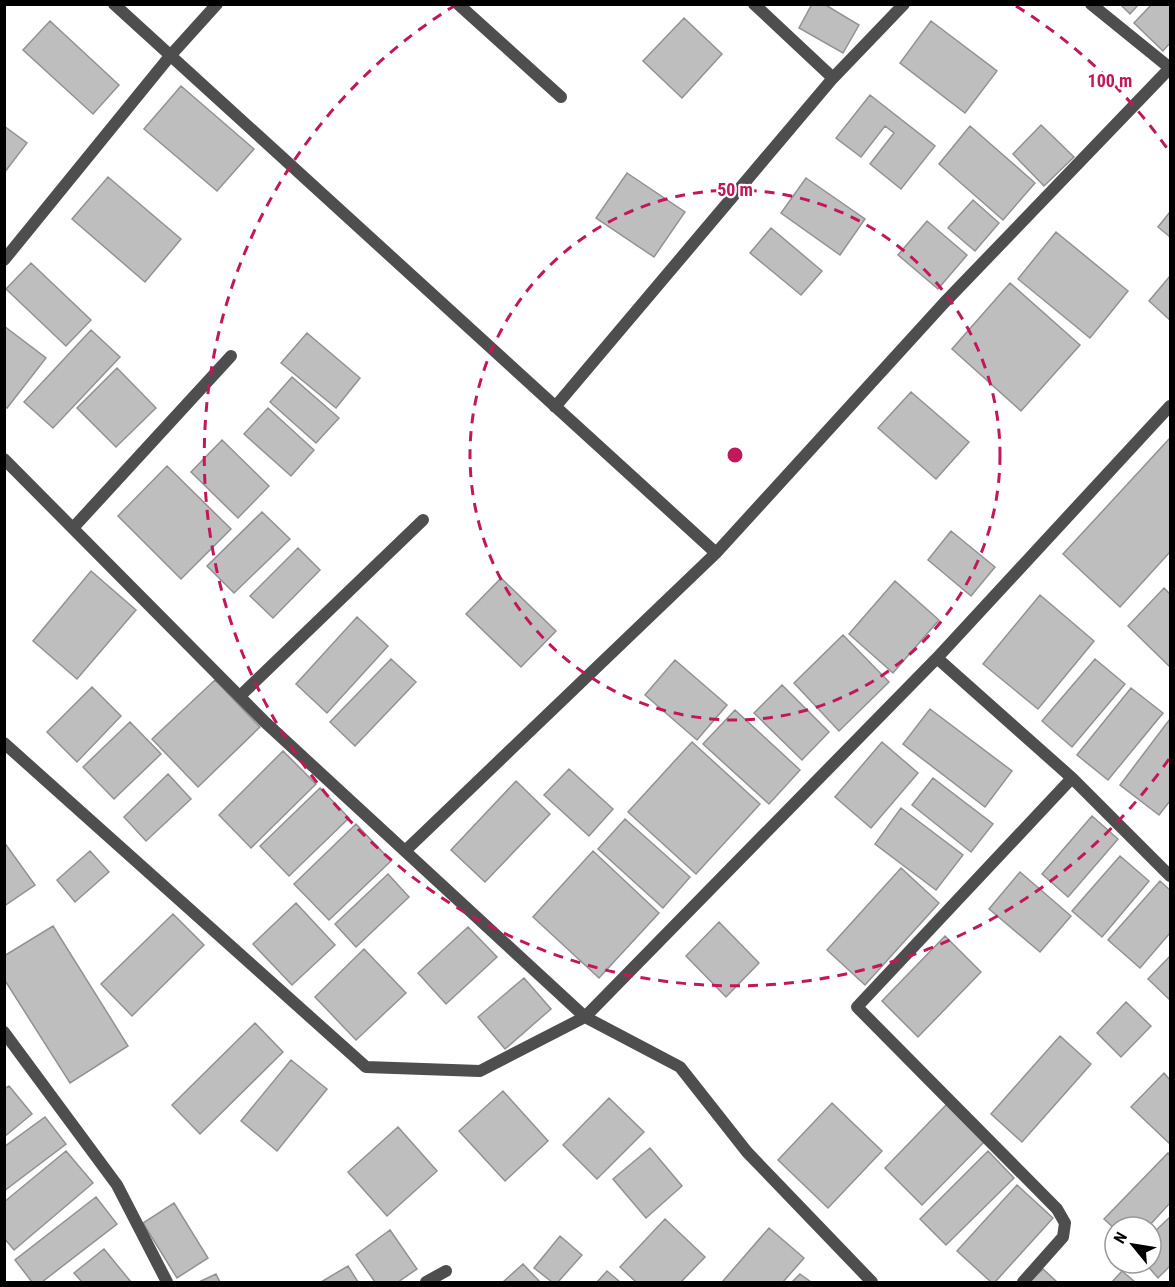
<svg xmlns="http://www.w3.org/2000/svg" width="1175" height="1287" viewBox="0 0 1175 1287" font-family="'Roboto Condensed',sans-serif">
<style>
.building{fill:#bebebe;stroke:#929292;stroke-width:1.5}
.lines{fill:none;stroke-linecap:round;stroke-linejoin:round}
.minor{stroke:#4e4e4e;stroke-width:12}
.ring{fill:none;stroke:#c2185b;stroke-width:3;stroke-dasharray:10 8}
.centre{fill:#c2185b;stroke:#fff;stroke-width:3}
.ring-label{font-size:18px;text-anchor:middle;font-weight:bold;fill:#c2185b;stroke:#fff;stroke-width:4.5;stroke-linejoin:round;paint-order:stroke}
</style>
<rect width="100%" height="100%" fill="#fff"/>
<path class="building" d="M 812,4 L 824,4 L 859,25 L 843,53 L 799,28 Z
M 1120,4 L 1139,4 L 1130,14 Z
M 1152,4 L 1170,4 L 1170,43 L 1163,51 L 1134,23 Z
M 684,18 L 722,54 L 682,98 L 643,61 Z
M 50,21 L 119,85 L 93,114 L 23,50 Z
M 931,21 L 997,71 L 965,113 L 900,63 Z
M 181,86 L 254,149 L 217,191 L 144,129 Z
M 870,95 L 935,146 L 901,189 L 870,164 L 894,133 L 885,126 L 861,157 L 836,138 Z
M 1041,125 L 1074,157 L 1044,186 L 1013,154 Z
M 4,126 L 27,143 L 4,173 Z
M 970,126 L 1035,183 L 1003,220 L 939,164 Z
M 627,173 L 685,212 L 654,257 L 596,218 Z
M 108,177 L 181,239 L 145,282 L 72,219 Z
M 806,178 L 865,219 L 840,255 L 781,213 Z
M 973,200 L 999,223 L 975,251 L 948,228 Z
M 1170,212 L 1170,237 L 1158,227 Z
M 927,221 L 967,255 L 938,289 L 898,255 Z
M 771,228 L 822,271 L 801,295 L 750,253 Z
M 1056,232 L 1128,291 L 1090,338 L 1018,279 Z
M 31,263 L 91,320 L 66,346 L 6,289 Z
M 1170,276 L 1170,320 L 1149,301 Z
M 1010,283 L 1080,345 L 1021,411 L 952,349 Z
M 4,326 L 46,358 L 7,408 L 4,407 Z
M 91,330 L 120,357 L 53,428 L 24,402 Z
M 307,333 L 360,378 L 336,408 L 281,363 Z
M 117,368 L 156,408 L 116,447 L 77,408 Z
M 292,377 L 339,418 L 316,443 L 270,402 Z
M 911,392 L 969,442 L 936,479 L 878,428 Z
M 268,408 L 314,450 L 291,476 L 244,434 Z
M 1170,438 L 1170,552 L 1120,607 L 1063,554 Z
M 222,440 L 269,486 L 238,518 L 191,472 Z
M 167,466 L 231,529 L 181,579 L 118,516 Z
M 262,512 L 290,539 L 234,593 L 207,566 Z
M 951,531 L 995,567 L 971,596 L 928,560 Z
M 298,548 L 320,570 L 273,618 L 250,596 Z
M 91,571 L 136,610 L 77,679 L 33,641 Z
M 501,578 L 556,631 L 521,667 L 466,614 Z
M 895,581 L 939,620 L 893,673 L 849,634 Z
M 1164,588 L 1170,594 L 1170,667 L 1128,626 Z
M 1040,595 L 1094,641 L 1038,709 L 983,664 Z
M 357,617 L 388,646 L 327,713 L 296,684 Z
M 843,635 L 889,682 L 839,731 L 794,683 Z
M 391,659 L 416,682 L 355,746 L 330,722 Z
M 1095,659 L 1125,684 L 1072,747 L 1042,721 Z
M 675,660 L 727,705 L 697,740 L 645,695 Z
M 215,680 L 260,727 L 198,787 L 152,739 Z
M 782,685 L 829,732 L 802,760 L 754,713 Z
M 92,687 L 121,716 L 77,762 L 47,732 Z
M 1131,688 L 1163,713 L 1108,780 L 1077,755 Z
M 930,709 L 1012,771 L 985,807 L 903,744 Z
M 735,710 L 800,770 L 769,804 L 703,744 Z
M 1170,719 L 1170,801 L 1159,815 L 1120,785 Z
M 130,722 L 161,754 L 114,799 L 83,767 Z
M 692,742 L 760,804 L 696,874 L 628,812 Z
M 882,742 L 918,773 L 871,828 L 835,797 Z
M 283,751 L 316,784 L 251,848 L 219,815 Z
M 569,769 L 613,809 L 589,836 L 544,795 Z
M 168,774 L 191,799 L 146,841 L 124,817 Z
M 933,778 L 993,824 L 971,852 L 912,805 Z
M 516,781 L 550,814 L 485,882 L 451,850 Z
M 320,788 L 349,818 L 289,876 L 260,846 Z
M 901,808 L 963,855 L 936,890 L 875,844 Z
M 1092,816 L 1118,839 L 1068,897 L 1042,874 Z
M 625,819 L 690,877 L 663,908 L 598,849 Z
M 356,824 L 391,861 L 329,920 L 294,884 Z
M 4,842 L 35,885 L 4,906 Z
M 90,851 L 109,872 L 75,902 L 57,880 Z
M 593,851 L 659,913 L 599,978 L 533,917 Z
M 1120,856 L 1149,881 L 1102,937 L 1072,911 Z
M 901,868 L 939,903 L 865,985 L 827,950 Z
M 1020,872 L 1071,916 L 1040,952 L 989,909 Z
M 388,874 L 409,897 L 356,947 L 335,924 Z
M 1160,881 L 1170,890 L 1170,933 L 1140,968 L 1108,940 Z
M 296,903 L 335,945 L 292,985 L 253,944 Z
M 173,914 L 204,945 L 132,1016 L 101,984 Z
M 719,922 L 759,963 L 726,997 L 686,956 Z
M 53,926 L 128,1046 L 70,1083 L 4,979 L 4,956 Z
M 468,927 L 497,957 L 446,1004 L 418,973 Z
M 945,936 L 981,972 L 918,1037 L 882,1001 Z
M 364,949 L 406,993 L 356,1040 L 315,997 Z
M 1170,956 L 1170,1000 L 1148,979 Z
M 524,978 L 551,1009 L 505,1049 L 478,1017 Z
M 1126,1002 L 1151,1026 L 1121,1057 L 1097,1033 Z
M 255,1023 L 283,1052 L 200,1134 L 172,1105 Z
M 1060,1036 L 1091,1064 L 1022,1142 L 991,1114 Z
M 291,1060 L 327,1089 L 277,1151 L 241,1121 Z
M 1164,1073 L 1170,1080 L 1170,1144 L 1131,1107 Z
M 9,1086 L 32,1114 L 4,1137 L 4,1089 Z
M 503,1091 L 548,1141 L 505,1181 L 459,1131 Z
M 609,1098 L 644,1132 L 597,1179 L 563,1145 Z
M 832,1103 L 882,1151 L 828,1208 L 778,1160 Z
M 947,1104 L 985,1141 L 922,1205 L 885,1168 Z
M 45,1117 L 66,1144 L 4,1191 L 4,1147 Z
M 398,1127 L 437,1171 L 387,1216 L 348,1172 Z
M 650,1148 L 682,1186 L 646,1218 L 613,1179 Z
M 66,1151 L 93,1183 L 14,1250 L 4,1238 L 4,1202 Z
M 988,1151 L 1014,1178 L 946,1245 L 920,1219 Z
M 1168,1153 L 1170,1156 L 1170,1203 L 1148,1227 L 1115,1227 L 1115,1229 L 1104,1219 Z
M 1017,1185 L 1053,1218 L 995,1282 L 991,1282 L 957,1251 Z
M 96,1197 L 117,1224 L 42,1282 L 32,1282 L 15,1260 Z
M 174,1203 L 208,1258 L 177,1278 L 143,1223 Z
M 1170,1217 L 1170,1266 L 1158,1278 L 1145,1263 L 1151,1263 L 1151,1235 Z
M 665,1219 L 705,1257 L 681,1282 L 636,1282 L 620,1267 Z
M 769,1228 L 804,1258 L 783,1282 L 724,1282 L 723,1281 Z
M 390,1230 L 417,1269 L 398,1282 L 375,1282 L 356,1255 Z
M 560,1236 L 582,1255 L 558,1282 L 552,1282 L 534,1268 Z
M 104,1249 L 131,1282 L 82,1282 L 74,1273 Z
M 523,1264 L 540,1282 L 503,1282 Z
M 348,1266 L 358,1282 L 321,1282 Z
M 1043,1269 L 1057,1282 L 1029,1282 Z
M 607,1271 L 620,1282 L 597,1282 Z
M 1122,1271 L 1135,1282 L 1112,1282 Z
M 216,1274 L 220,1282 L 199,1282 Z
M 800,1274 L 811,1282 L 792,1282 Z"/>
<g class="lines">
<path class="minor" d="M 114,4 L 716,553
M 458,4 L 561,97
M 754,4 L 833,78 L 904,4
M 4,260 L 170,56 L 217,4
M 555,407 L 833,78
M 4,459 L 266,723 L 585,1017 L 680,1067 L 747,1152 L 872,1282
M 73,528 L 231,356
M 937,658 L 1072,778 L 1170,876
M 240,696 L 423,520
M 4,743 L 366,1067 L 480,1071 L 585,1017 L 937,658 L 1170,406
M 405,851 L 716,553 L 944,303 L 1170,68 L 1091,4
M 4,1032 L 117,1185 L 167,1282
M 426,1282 L 446,1271
M 1023,1282 L 1063,1237 L 1065,1223 L 1057,1209 L 857,1007 L 1072,778"/>
</g>
<g class="ring">
<circle cx="735" cy="455" r="265"/>
<path d="M1169 759A530 530 0 1 1 454 6M1016 6A530 530 0 0 1 1169 151"/>
</g>
<circle cx="735" cy="455" r="9" class="centre"/>
<g class="ring-label">
<text x="1110" y="87">100 m</text>
<text x="735" y="196">50 m</text>
</g>
<rect width="1175" height="1287" fill="none" stroke="#000000" stroke-width="12"/>
<g transform="translate(1133 1245) rotate(300)"><circle r="28" fill="#ffffff" stroke="#999999" stroke-width="1.5"/>
<path d="M0-4.5L10 22L0 15L-10 22Z" fill="#000000"/>
<text y="-9" font-size="16" font-weight="bold" text-anchor="middle" fill="#000000">N</text>
</g>
</svg>
